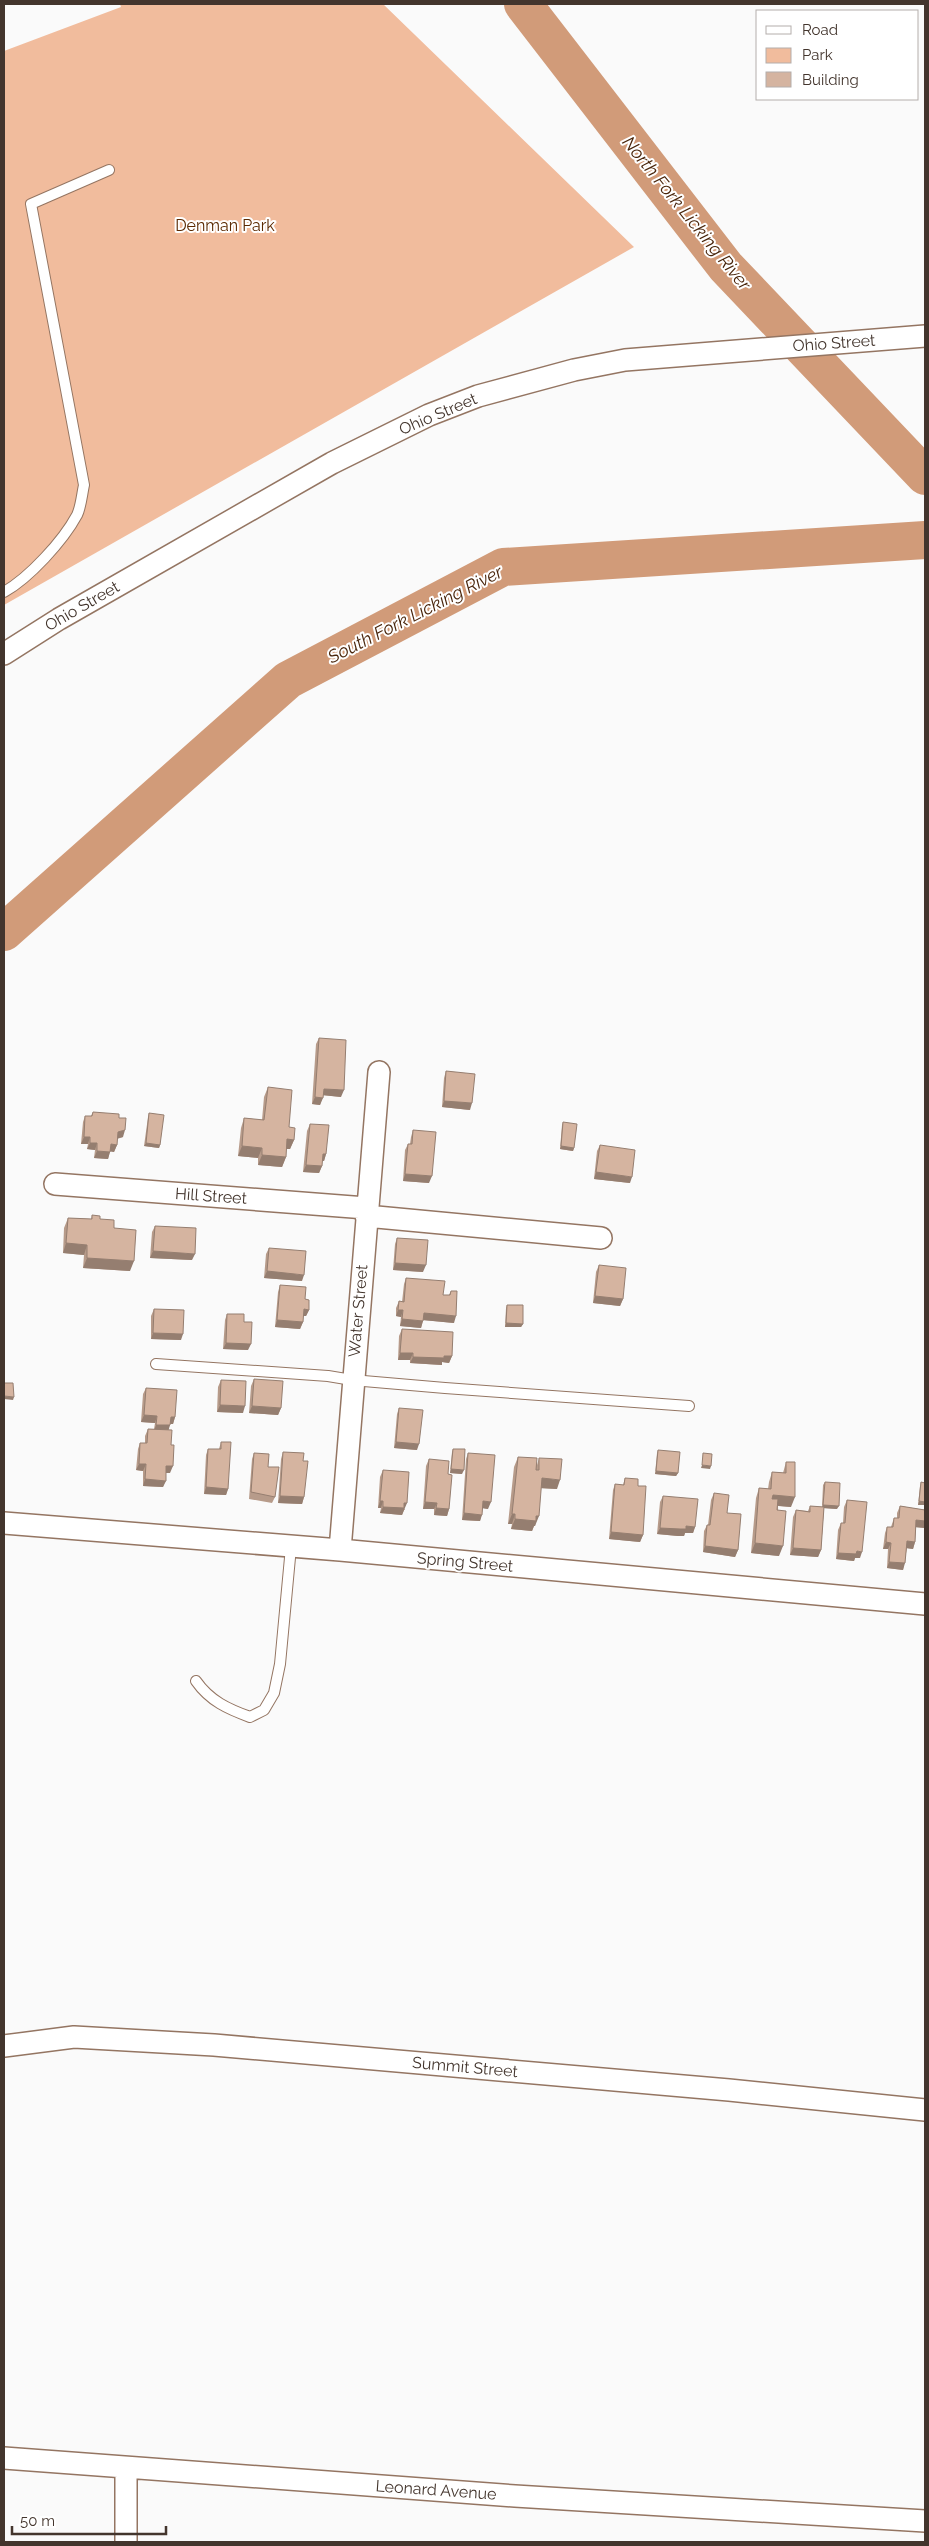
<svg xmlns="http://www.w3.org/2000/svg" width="929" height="2546" viewBox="0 0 929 2546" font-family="Raleway,sans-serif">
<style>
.green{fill:#f1bc9d}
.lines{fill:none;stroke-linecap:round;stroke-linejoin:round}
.river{stroke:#d19b79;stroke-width:38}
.service-casing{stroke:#947562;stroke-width:12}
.minor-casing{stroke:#947562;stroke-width:24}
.service{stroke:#fff;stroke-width:10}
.minor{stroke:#fff;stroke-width:21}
.wall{fill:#b79b8a}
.shaded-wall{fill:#957e70}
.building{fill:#d5b4a0;stroke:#957e70}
.labels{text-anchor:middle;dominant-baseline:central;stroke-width:4;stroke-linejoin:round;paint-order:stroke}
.park-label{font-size:16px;fill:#5b2900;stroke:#fff}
.street-label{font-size:16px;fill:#43352d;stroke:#fff}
.water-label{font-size:18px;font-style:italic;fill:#49250b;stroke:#fff}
</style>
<rect width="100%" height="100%" fill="#fafafa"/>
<path class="green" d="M 120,4 L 383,4 L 634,247 L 4,605 L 4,51 L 121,7 Z"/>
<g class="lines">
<path class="river" d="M 523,4 L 726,267 L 925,476
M 4,932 L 288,680 L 503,567 L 925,540"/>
<defs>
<path id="service" d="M 4,592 C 29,578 63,541 77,515 C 81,507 82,494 84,485 L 31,204 L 109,170
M 156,1364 L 328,1376 L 352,1380 L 445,1388 L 689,1406
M 196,1681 C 210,1701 228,1709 250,1717 L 264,1710 L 274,1693 L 280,1664 L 291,1547"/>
<path id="minor" d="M 4,654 L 59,619 L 332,463 L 429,415 L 478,396 L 574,370 L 625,360 L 925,336
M 55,1184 L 366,1208
M 366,1216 L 601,1238
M 4,1523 L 340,1550 L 925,1604
M 340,1550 L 379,1072
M 4,2046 L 74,2037 L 214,2045 L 729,2090 L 925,2110
M 4,2458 L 515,2496 L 925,2521
M 126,2542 L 126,2468"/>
</defs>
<use href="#service" class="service-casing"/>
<use href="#minor" class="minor-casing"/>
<use href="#service" class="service"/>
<use href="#minor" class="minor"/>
</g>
<path class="wall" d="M 319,1038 L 341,1097 L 323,1095 L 320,1105 L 312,1104 L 316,1044 Z
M 446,1071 L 470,1110 L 442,1107 L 444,1078 Z
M 268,1087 L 289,1127 L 294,1140 L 290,1149 L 286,1149 L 286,1157 L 282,1167 L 258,1165 L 258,1158 L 238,1156 L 241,1128 L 244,1118 L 262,1120 L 264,1097 Z
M 93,1112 L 119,1118 L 123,1137 L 117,1139 L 117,1145 L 114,1152 L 110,1151 L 108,1159 L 94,1158 L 95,1150 L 87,1149 L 88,1144 L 81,1144 L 83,1122 L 85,1116 L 91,1116 Z
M 149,1113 L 160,1145 L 159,1148 L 144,1146 L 148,1117 Z
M 563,1122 L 574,1148 L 573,1151 L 560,1149 L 562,1125 Z
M 310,1124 L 326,1154 L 324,1161 L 322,1161 L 322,1166 L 319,1173 L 303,1172 L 307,1131 Z
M 413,1130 L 429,1183 L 403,1181 L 405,1150 L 408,1144 L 410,1144 L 411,1137 Z
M 600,1145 L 630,1183 L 594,1179 L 597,1151 Z
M 92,1215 L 114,1228 L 130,1271 L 83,1268 L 84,1255 L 63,1253 L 64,1228 L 68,1218 L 91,1219 Z
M 155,1226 L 192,1260 L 150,1258 L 152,1232 Z
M 397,1238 L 423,1272 L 393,1270 L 395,1244 Z
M 269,1248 L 302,1281 L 264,1278 L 266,1254 Z
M 599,1265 L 623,1299 L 620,1306 L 593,1303 L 596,1272 Z
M 406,1278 L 443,1295 L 449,1295 L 451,1291 L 454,1323 L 423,1320 L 421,1328 L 400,1326 L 401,1317 L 396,1316 L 396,1308 L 399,1301 L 402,1302 L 404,1284 Z
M 280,1285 L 305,1299 L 309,1310 L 306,1316 L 303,1316 L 303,1322 L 300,1329 L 275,1327 L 278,1292 Z
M 507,1305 L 523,1324 L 521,1327 L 505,1327 L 506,1308 Z
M 154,1309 L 181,1340 L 151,1339 L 151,1316 Z
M 227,1314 L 244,1322 L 248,1350 L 223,1349 L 225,1320 Z
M 402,1329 L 452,1356 L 449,1363 L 442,1362 L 442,1365 L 410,1363 L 410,1360 L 398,1360 L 399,1336 Z
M 254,1379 L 281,1408 L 278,1415 L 249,1413 L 251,1386 Z
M 221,1380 L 243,1413 L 217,1412 L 218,1387 Z
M 146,1388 L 175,1417 L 173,1424 L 170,1424 L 168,1430 L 171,1445 L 170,1473 L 166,1473 L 163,1487 L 143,1486 L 143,1471 L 136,1470 L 138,1449 L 140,1443 L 145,1443 L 145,1436 L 148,1429 L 154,1429 L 155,1423 L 141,1422 L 143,1394 Z
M 399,1408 L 417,1450 L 394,1448 L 397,1414 Z
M 221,1442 L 228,1489 L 226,1495 L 204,1494 L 206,1455 L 208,1449 L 219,1449 Z
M 453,1449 L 462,1474 L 450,1473 L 452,1452 Z
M 658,1450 L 678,1473 L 676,1476 L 655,1474 L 657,1453 Z
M 283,1452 L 303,1461 L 304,1497 L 302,1504 L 278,1503 L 281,1459 Z
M 254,1453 L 268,1467 L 275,1497 L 272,1503 L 249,1499 L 252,1459 Z
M 468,1453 L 488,1509 L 483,1508 L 480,1521 L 462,1520 L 466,1459 Z
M 518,1457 L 537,1465 L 539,1458 L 557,1489 L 541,1488 L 535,1526 L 534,1526 L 532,1531 L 511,1529 L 512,1524 L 508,1524 L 514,1467 Z
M 429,1459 L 448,1474 L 449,1509 L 447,1516 L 434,1515 L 434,1509 L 423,1509 L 426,1466 Z
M 786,1462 L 791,1507 L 778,1506 L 779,1556 L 751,1553 L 756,1498 L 759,1488 L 768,1489 L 769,1482 L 772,1472 L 783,1473 Z
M 383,1470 L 405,1510 L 404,1510 L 402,1515 L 380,1513 L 381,1508 L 378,1508 L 380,1477 Z
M 625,1478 L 638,1486 L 643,1535 L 640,1542 L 609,1539 L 613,1490 L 615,1484 L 623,1485 Z
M 825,1482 L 837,1509 L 824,1508 L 821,1550 L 818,1557 L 790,1555 L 793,1517 L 796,1510 L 808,1511 L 810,1506 L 822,1507 L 823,1485 Z
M 921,1482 L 925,1505 L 918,1505 L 920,1486 Z
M 714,1493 L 727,1513 L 738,1550 L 735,1557 L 703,1552 L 704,1531 L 707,1525 L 708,1525 L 711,1500 Z
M 663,1496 L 695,1527 L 693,1533 L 685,1533 L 684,1536 L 678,1536 L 657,1534 L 660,1502 Z
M 847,1500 L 860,1558 L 855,1558 L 854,1561 L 836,1559 L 838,1530 L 841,1523 L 843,1523 L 844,1507 Z
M 900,1506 L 925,1510 L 925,1528 L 916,1527 L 915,1542 L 913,1549 L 907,1548 L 903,1570 L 887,1568 L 888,1549 L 883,1549 L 885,1533 L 887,1527 L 891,1527 L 894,1518 L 897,1518 L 897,1513 Z"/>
<path class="shaded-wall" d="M 324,1089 L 344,1090 L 341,1097 L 321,1095 Z
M 315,1097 L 323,1098 L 320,1105 L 312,1104 Z
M 444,1101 L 472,1103 L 470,1110 L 442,1107 Z
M 125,1130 L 123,1137 L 115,1139 L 118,1132 Z
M 84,1137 L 90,1137 L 88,1144 L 81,1144 Z
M 287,1139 L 294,1140 L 290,1149 L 283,1149 Z
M 90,1143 L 97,1143 L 95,1150 L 87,1149 Z
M 146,1143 L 160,1145 L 159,1148 L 144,1146 Z
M 111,1144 L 117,1145 L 114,1152 L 108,1151 Z
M 242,1146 L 262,1148 L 258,1158 L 238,1156 Z
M 561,1146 L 574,1148 L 573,1151 L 560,1149 Z
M 97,1151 L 110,1152 L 108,1159 L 94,1158 Z
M 323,1154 L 326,1154 L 324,1161 L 320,1160 Z
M 262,1155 L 286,1157 L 282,1167 L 258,1165 Z
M 306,1165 L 322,1166 L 319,1173 L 303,1172 Z
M 596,1172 L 632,1177 L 630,1183 L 594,1179 Z
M 405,1174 L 432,1176 L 429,1183 L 403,1181 Z
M 66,1243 L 87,1245 L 84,1255 L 63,1253 Z
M 153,1251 L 195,1254 L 192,1260 L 150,1258 Z
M 87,1258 L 134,1261 L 130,1271 L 83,1268 Z
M 395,1263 L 426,1265 L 423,1272 L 393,1270 Z
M 267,1271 L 304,1275 L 302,1281 L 264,1278 Z
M 595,1296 L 623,1299 L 620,1306 L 593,1303 Z
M 304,1309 L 309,1310 L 306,1316 L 301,1316 Z
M 398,1310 L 403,1310 L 401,1317 L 396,1316 Z
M 424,1313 L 456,1316 L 454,1323 L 422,1320 Z
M 402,1319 L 423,1321 L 421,1328 L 400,1326 Z
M 277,1320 L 303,1322 L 300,1329 L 275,1327 Z
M 506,1323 L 523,1324 L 521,1327 L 505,1327 Z
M 153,1333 L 183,1334 L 181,1340 L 151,1339 Z
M 226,1343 L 251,1344 L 248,1350 L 223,1349 Z
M 400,1353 L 413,1353 L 410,1360 L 398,1360 Z
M 444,1356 L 452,1356 L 449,1363 L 442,1362 L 442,1365 L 410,1363 L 413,1357 Z
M 4,1396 L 14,1397 L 13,1400 L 4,1399 Z
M 220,1405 L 245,1406 L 243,1413 L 217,1412 Z
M 252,1406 L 281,1408 L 278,1415 L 249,1413 Z
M 144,1415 L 157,1416 L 155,1423 L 141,1422 Z
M 171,1417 L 175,1417 L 173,1424 L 168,1424 Z
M 156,1425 L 170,1425 L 168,1432 L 154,1431 Z
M 396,1442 L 419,1444 L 417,1450 L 394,1448 Z
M 139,1464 L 146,1464 L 143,1471 L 136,1470 Z
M 702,1465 L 711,1466 L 710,1469 L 701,1468 Z
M 166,1466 L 173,1466 L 170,1473 L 164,1473 Z
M 451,1469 L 464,1470 L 462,1474 L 450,1473 Z
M 656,1471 L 678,1473 L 676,1476 L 655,1474 Z
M 542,1478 L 560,1480 L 557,1489 L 538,1488 Z
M 145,1479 L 166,1481 L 163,1487 L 143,1486 Z
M 206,1487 L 228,1489 L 226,1495 L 204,1494 Z
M 773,1495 L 795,1497 L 791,1507 L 769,1505 Z
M 280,1496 L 304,1497 L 302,1504 L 278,1503 Z
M 380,1501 L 383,1501 L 381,1508 L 378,1508 Z
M 483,1501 L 491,1502 L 488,1509 L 481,1508 Z
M 919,1501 L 925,1502 L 925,1505 L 918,1505 Z
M 425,1502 L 437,1503 L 434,1509 L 423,1509 Z
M 404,1503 L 407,1503 L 402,1515 L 380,1513 L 383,1507 Z
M 823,1505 L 839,1506 L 837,1509 L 822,1508 Z
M 436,1508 L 449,1509 L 447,1516 L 434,1515 Z
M 464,1513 L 482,1515 L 480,1521 L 462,1520 Z
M 512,1514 L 515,1514 L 512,1524 L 508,1524 Z
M 536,1516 L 539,1516 L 535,1526 L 534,1526 L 532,1531 L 511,1529 L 515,1519 Z
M 916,1520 L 925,1521 L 925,1528 L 913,1527 Z
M 686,1526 L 695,1527 L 693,1533 L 685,1533 L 684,1536 L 678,1536 L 657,1534 L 660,1528 Z
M 611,1532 L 643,1535 L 640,1542 L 609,1539 Z
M 907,1541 L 915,1542 L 913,1549 L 905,1548 Z
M 886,1542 L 891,1543 L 888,1549 L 883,1549 Z
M 755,1543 L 783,1546 L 779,1556 L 751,1553 Z
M 705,1546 L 738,1550 L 735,1557 L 703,1552 Z
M 793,1548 L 821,1550 L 818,1557 L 790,1555 Z
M 857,1551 L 862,1552 L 860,1558 L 855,1558 L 854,1561 L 836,1559 L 838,1553 Z
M 889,1562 L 905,1563 L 903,1570 L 887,1568 Z"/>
<path class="building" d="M 319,1038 L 346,1040 L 344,1090 L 324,1089 L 323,1098 L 315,1097 Z
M 446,1071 L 475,1074 L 472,1103 L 444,1101 Z
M 268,1087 L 292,1090 L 289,1127 L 295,1128 L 294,1140 L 287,1139 L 286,1157 L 262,1155 L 262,1148 L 242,1146 L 244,1118 L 264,1120 Z
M 93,1112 L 119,1114 L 119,1118 L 126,1118 L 125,1130 L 118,1132 L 117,1145 L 111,1144 L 110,1152 L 97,1151 L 97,1143 L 90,1143 L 90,1137 L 84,1137 L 85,1116 L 92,1116 Z
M 149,1113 L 164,1115 L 160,1145 L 146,1143 Z
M 563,1122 L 577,1124 L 574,1148 L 561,1146 Z
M 310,1124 L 329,1125 L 326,1154 L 323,1154 L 322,1166 L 306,1165 Z
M 413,1130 L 436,1132 L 432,1176 L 405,1174 L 408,1144 L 412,1144 Z
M 600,1145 L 635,1150 L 632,1177 L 596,1172 Z
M 92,1215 L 100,1216 L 100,1219 L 114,1220 L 114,1228 L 136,1230 L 134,1261 L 87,1258 L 87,1245 L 66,1243 L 68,1218 L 92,1219 Z
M 155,1226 L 196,1228 L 195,1254 L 153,1251 Z
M 397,1238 L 428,1240 L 426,1265 L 395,1263 Z
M 269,1248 L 306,1251 L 304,1275 L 267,1271 Z
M 599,1265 L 626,1268 L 623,1299 L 595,1296 Z
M 406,1278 L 445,1281 L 443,1295 L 450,1295 L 451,1291 L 457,1291 L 456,1316 L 424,1313 L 423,1321 L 402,1319 L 403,1310 L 398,1310 L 399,1301 L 404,1302 Z
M 280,1285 L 306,1287 L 305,1299 L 309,1300 L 309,1310 L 304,1309 L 303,1322 L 277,1320 Z
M 507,1305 L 523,1305 L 523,1324 L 506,1323 Z
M 154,1309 L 184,1310 L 183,1334 L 153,1333 Z
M 227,1314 L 244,1314 L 244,1322 L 252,1322 L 251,1344 L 226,1343 Z
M 402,1329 L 453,1332 L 452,1356 L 444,1356 L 444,1358 L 413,1357 L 413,1353 L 400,1353 Z
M 254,1379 L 283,1381 L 281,1408 L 252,1406 Z
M 221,1380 L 246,1381 L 245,1406 L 220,1405 Z
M 4,1383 L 13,1383 L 14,1397 L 4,1396 Z
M 146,1388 L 177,1390 L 175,1417 L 171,1417 L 170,1425 L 156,1425 L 157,1416 L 144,1415 Z
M 399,1408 L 423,1410 L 419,1444 L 396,1442 Z
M 148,1429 L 172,1430 L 171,1445 L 174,1445 L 173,1466 L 166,1466 L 166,1481 L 145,1479 L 146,1464 L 139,1464 L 140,1443 L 147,1443 Z
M 221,1442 L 231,1442 L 228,1489 L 206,1487 L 208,1449 L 221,1449 Z
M 453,1449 L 465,1449 L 464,1470 L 451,1469 Z
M 658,1450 L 680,1452 L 678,1473 L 656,1471 Z
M 283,1452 L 304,1453 L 303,1461 L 308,1461 L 304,1497 L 280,1496 Z
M 254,1453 L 269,1454 L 268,1467 L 279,1467 L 275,1497 L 251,1492 Z
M 468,1453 L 495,1455 L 491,1502 L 483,1501 L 482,1515 L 464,1513 Z
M 703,1453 L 712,1454 L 711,1466 L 702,1465 Z
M 518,1457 L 537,1458 L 536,1470 L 539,1470 L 539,1458 L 562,1459 L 560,1480 L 542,1478 L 539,1516 L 536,1516 L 536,1521 L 515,1519 L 515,1514 L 512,1514 Z
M 429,1459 L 449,1461 L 448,1474 L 452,1475 L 449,1509 L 436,1508 L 437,1503 L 425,1502 Z
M 786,1462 L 795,1462 L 795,1497 L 773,1495 L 772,1499 L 778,1499 L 777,1510 L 786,1511 L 783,1546 L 755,1543 L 759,1488 L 771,1489 L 772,1472 L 786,1473 Z
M 383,1470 L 409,1472 L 407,1503 L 404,1503 L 404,1508 L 383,1507 L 383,1501 L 380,1501 Z
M 625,1478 L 638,1479 L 638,1486 L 646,1486 L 643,1535 L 611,1532 L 615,1484 L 624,1485 Z
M 825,1482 L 840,1483 L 839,1506 L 823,1505 Z
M 921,1482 L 925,1483 L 925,1502 L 919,1501 Z
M 714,1493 L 729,1495 L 727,1513 L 741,1514 L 738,1550 L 705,1546 L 707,1525 L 710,1525 Z
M 663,1496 L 698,1499 L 695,1527 L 686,1526 L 686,1529 L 680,1529 L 660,1528 Z
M 847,1500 L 867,1502 L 862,1552 L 857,1551 L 856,1554 L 838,1553 L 841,1523 L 845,1523 Z
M 810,1506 L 824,1507 L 821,1550 L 793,1548 L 796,1510 L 810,1512 Z
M 900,1506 L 925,1510 L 925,1521 L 916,1520 L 915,1542 L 907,1541 L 905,1563 L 889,1562 L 891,1543 L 886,1542 L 887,1527 L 893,1527 L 894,1518 L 899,1518 Z"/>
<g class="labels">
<g class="park-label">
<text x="225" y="225">Denman Park</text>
</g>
<g class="street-label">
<text transform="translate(834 343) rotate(-4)">Ohio Street</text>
<text transform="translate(438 414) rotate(-23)">Ohio Street</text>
<text transform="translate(82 606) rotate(-30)">Ohio Street</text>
<text transform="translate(211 1196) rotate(4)">Hill Street</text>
<text transform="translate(358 1311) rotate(-85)">Water Street</text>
<text transform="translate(465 1562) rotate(5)">Spring Street</text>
<text transform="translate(465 2067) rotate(5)">Summit Street</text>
<text transform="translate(436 2490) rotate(4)">Leonard Avenue</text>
</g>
<g class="water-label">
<text transform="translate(687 213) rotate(51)">North Fork Licking River</text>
<text transform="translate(415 614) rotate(-27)">South Fork Licking River</text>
</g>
</g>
<rect width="929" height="2546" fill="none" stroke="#43352d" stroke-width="10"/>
<rect x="756" y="10" width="162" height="90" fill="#ffffff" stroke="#b4aeab"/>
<rect x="766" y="26" width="25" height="8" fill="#ffffff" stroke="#b4aeab"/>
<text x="802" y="35" font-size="15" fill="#43352d">Road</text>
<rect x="766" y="48" width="25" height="15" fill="#f1bc9d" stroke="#b4aeab"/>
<text x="802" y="60" font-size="15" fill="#43352d">Park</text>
<rect x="766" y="72" width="25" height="15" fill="#d5b4a0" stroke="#b4aeab"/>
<text x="802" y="85" font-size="15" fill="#43352d">Building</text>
<path d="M12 2526v8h154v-8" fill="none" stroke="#43352d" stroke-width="2.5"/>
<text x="20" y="2526" font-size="15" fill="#43352d" stroke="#ffffff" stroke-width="4" paint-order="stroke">50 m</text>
</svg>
